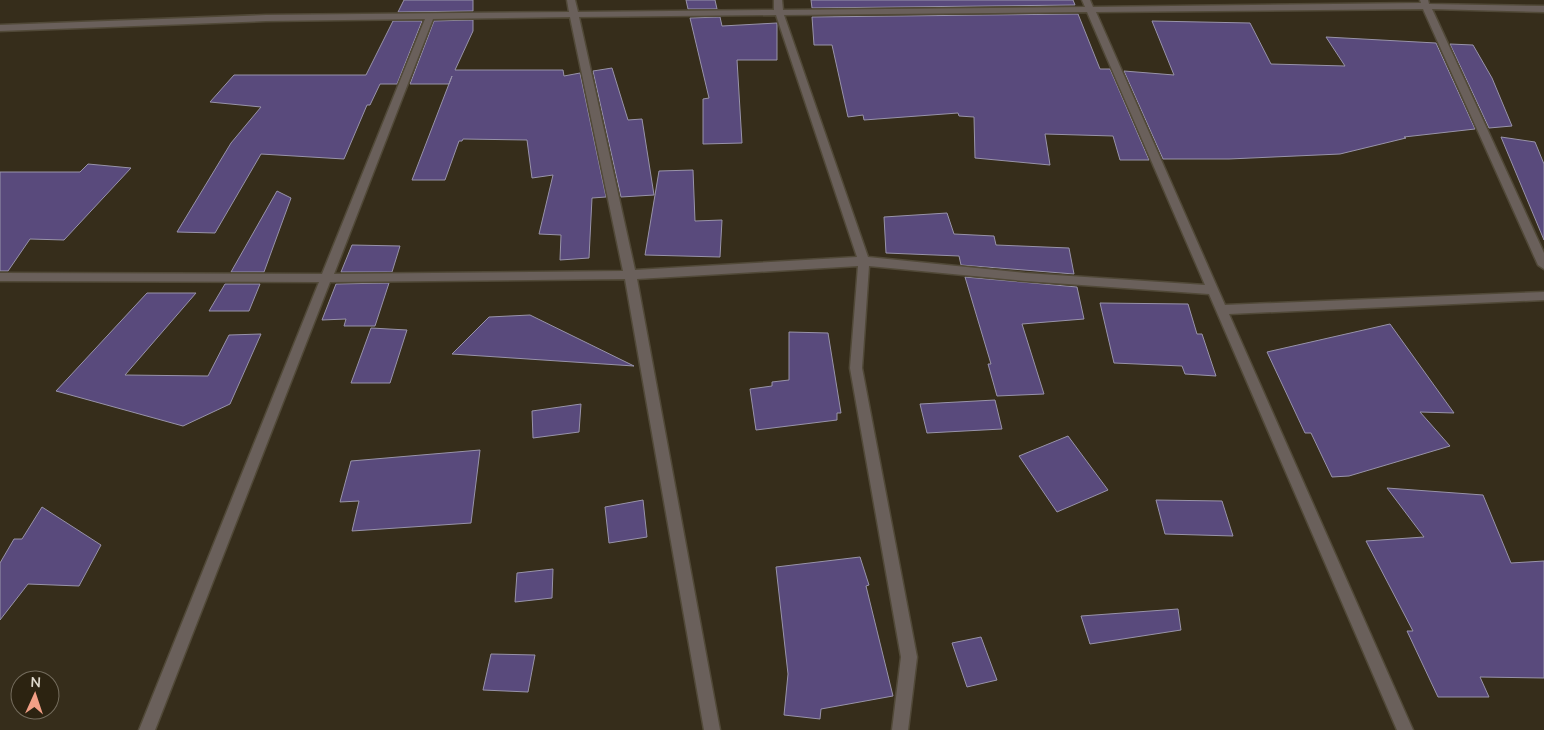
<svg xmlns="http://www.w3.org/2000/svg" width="1544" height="730" viewBox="0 0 1544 730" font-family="'Nunito Sans',sans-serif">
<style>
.building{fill:#594a7c;stroke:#9893a9}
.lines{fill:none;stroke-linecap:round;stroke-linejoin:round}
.minor-casing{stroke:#514938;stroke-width:3}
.minor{fill:#6a605b;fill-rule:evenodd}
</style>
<rect width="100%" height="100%" fill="#362d1b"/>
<path class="building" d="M 404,0 L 473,0 L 473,11 L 398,12 Z
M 686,0 L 715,0 L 717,9 L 688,9 Z
M 811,0 L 1073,0 L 1075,5 L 812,8 Z
M 1078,14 L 1100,69 L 1110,69 L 1149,160 L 1120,160 L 1113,136 L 1045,134 L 1050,165 L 975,158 L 974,117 L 959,116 L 958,113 L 864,120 L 863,115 L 848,117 L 832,45 L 814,45 L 812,17 Z
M 720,17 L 722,26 L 777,23 L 777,60 L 737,60 L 742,143 L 703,144 L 703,99 L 709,98 L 690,18 Z
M 473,20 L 473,31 L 455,70 L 563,70 L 564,76 L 580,73 L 606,197 L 592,198 L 589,258 L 560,260 L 561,235 L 539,234 L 553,175 L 532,178 L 527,140 L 463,139 L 462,141 L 459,141 L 445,180 L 412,180 L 452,76 L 449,84 L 410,84 L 434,21 Z
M 393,21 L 422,21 L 397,84 L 380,84 L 370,105 L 367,105 L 344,159 L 261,154 L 215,233 L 177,232 L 231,143 L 261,107 L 210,102 L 234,75 L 366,75 Z
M 1152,21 L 1250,23 L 1271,64 L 1345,66 L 1326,37 L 1436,43 L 1475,129 L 1404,137 L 1406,138 L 1340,154 L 1229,159 L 1163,159 L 1124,71 L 1174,75 Z
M 1450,44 L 1473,45 L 1492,78 L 1512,126 L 1489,128 Z
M 612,68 L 628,120 L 642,119 L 654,195 L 621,197 L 593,71 Z
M 1501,137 L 1535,142 L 1544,164 L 1544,240 Z
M 88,164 L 131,168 L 64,240 L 30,239 L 8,271 L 0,271 L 0,172 L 80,172 Z
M 693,170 L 695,221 L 722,220 L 720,257 L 645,255 L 659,171 Z
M 277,191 L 291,198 L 264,272 L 231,272 Z
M 947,213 L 954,234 L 994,236 L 996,245 L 1069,248 L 1074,274 L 961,265 L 959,256 L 886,253 L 884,217 Z
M 352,245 L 400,246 L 392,272 L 341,272 Z
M 965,277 L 1077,287 L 1084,319 L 1022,324 L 1044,394 L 997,396 L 988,364 L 991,364 Z
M 389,283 L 375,326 L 344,326 L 346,319 L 322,320 L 336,284 Z
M 225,284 L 260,284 L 249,311 L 209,311 Z
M 147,293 L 196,293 L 125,375 L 208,376 L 229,335 L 261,334 L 230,404 L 183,426 L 56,391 Z
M 1100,303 L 1188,304 L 1197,334 L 1202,334 L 1216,376 L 1185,374 L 1182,366 L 1114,363 Z
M 530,315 L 634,366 L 452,354 L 489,317 Z
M 1390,324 L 1454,413 L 1420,412 L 1450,446 L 1349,476 L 1332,477 L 1311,433 L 1305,433 L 1267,352 Z
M 371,328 L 407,330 L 390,383 L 351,383 Z
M 789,332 L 828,333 L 841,413 L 837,413 L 837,420 L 756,430 L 750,389 L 772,386 L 772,382 L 789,380 Z
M 995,400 L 1002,429 L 927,433 L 920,404 Z
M 581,404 L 579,432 L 533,438 L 532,411 Z
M 1068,436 L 1108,490 L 1057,512 L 1019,456 Z
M 480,450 L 471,523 L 352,531 L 359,501 L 340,502 L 351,461 Z
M 1387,488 L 1483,495 L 1511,563 L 1544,561 L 1544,678 L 1480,677 L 1489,697 L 1438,697 L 1407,631 L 1413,631 L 1366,541 L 1424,537 Z
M 643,500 L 647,537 L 609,543 L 605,507 Z
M 1156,500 L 1222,501 L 1233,536 L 1165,534 Z
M 42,507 L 101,545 L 79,586 L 28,584 L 0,620 L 0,563 L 14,539 L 22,539 Z
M 860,557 L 869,585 L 866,586 L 893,696 L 821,709 L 820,719 L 784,715 L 788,674 L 776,567 Z
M 553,569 L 552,598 L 515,602 L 517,573 Z
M 1178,609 L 1181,630 L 1090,644 L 1081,616 Z
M 981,637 L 997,680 L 967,687 L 952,643 Z
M 491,654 L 535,655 L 528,692 L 483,690 Z"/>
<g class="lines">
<defs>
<path id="minor" d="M 567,0 L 575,0 L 578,12 L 774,10 L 774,0 L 782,0 L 783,10 L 1085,7 L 1082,0 L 1090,0 L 1093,7 L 1421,3 L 1420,0 L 1428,0 L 1429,4 L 1544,6 L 1544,12 L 1432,9 L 1544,253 L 1544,269 L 1538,265 L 1423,9 L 1096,12 L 1225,305 L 1544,292 L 1544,300 L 1229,314 L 1413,730 L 1397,730 L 1209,294 L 1025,281 L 869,266 L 862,368 L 917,657 L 908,730 L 892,730 L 901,657 L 850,368 L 858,266 L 637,279 L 720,730 L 704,730 L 625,279 L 330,282 L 155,730 L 139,730 L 319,282 L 0,281 L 0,273 L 322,274 L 425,19 L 266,21 L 0,31 L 0,25 L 266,15 L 569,12 ZM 1087,12 L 1205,285 L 1025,273 L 868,257 L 784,15 ZM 776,15 L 857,257 L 635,270 L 579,17 ZM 570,17 L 623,271 L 334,274 L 433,19 Z"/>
</defs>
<use href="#minor" class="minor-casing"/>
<use href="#minor" class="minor"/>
</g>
<g transform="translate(35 695) rotate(3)"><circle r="24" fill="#2c2311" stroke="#746c5d"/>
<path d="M0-4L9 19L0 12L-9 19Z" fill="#f39f86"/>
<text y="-8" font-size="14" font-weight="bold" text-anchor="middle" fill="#e0dace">N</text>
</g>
</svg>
